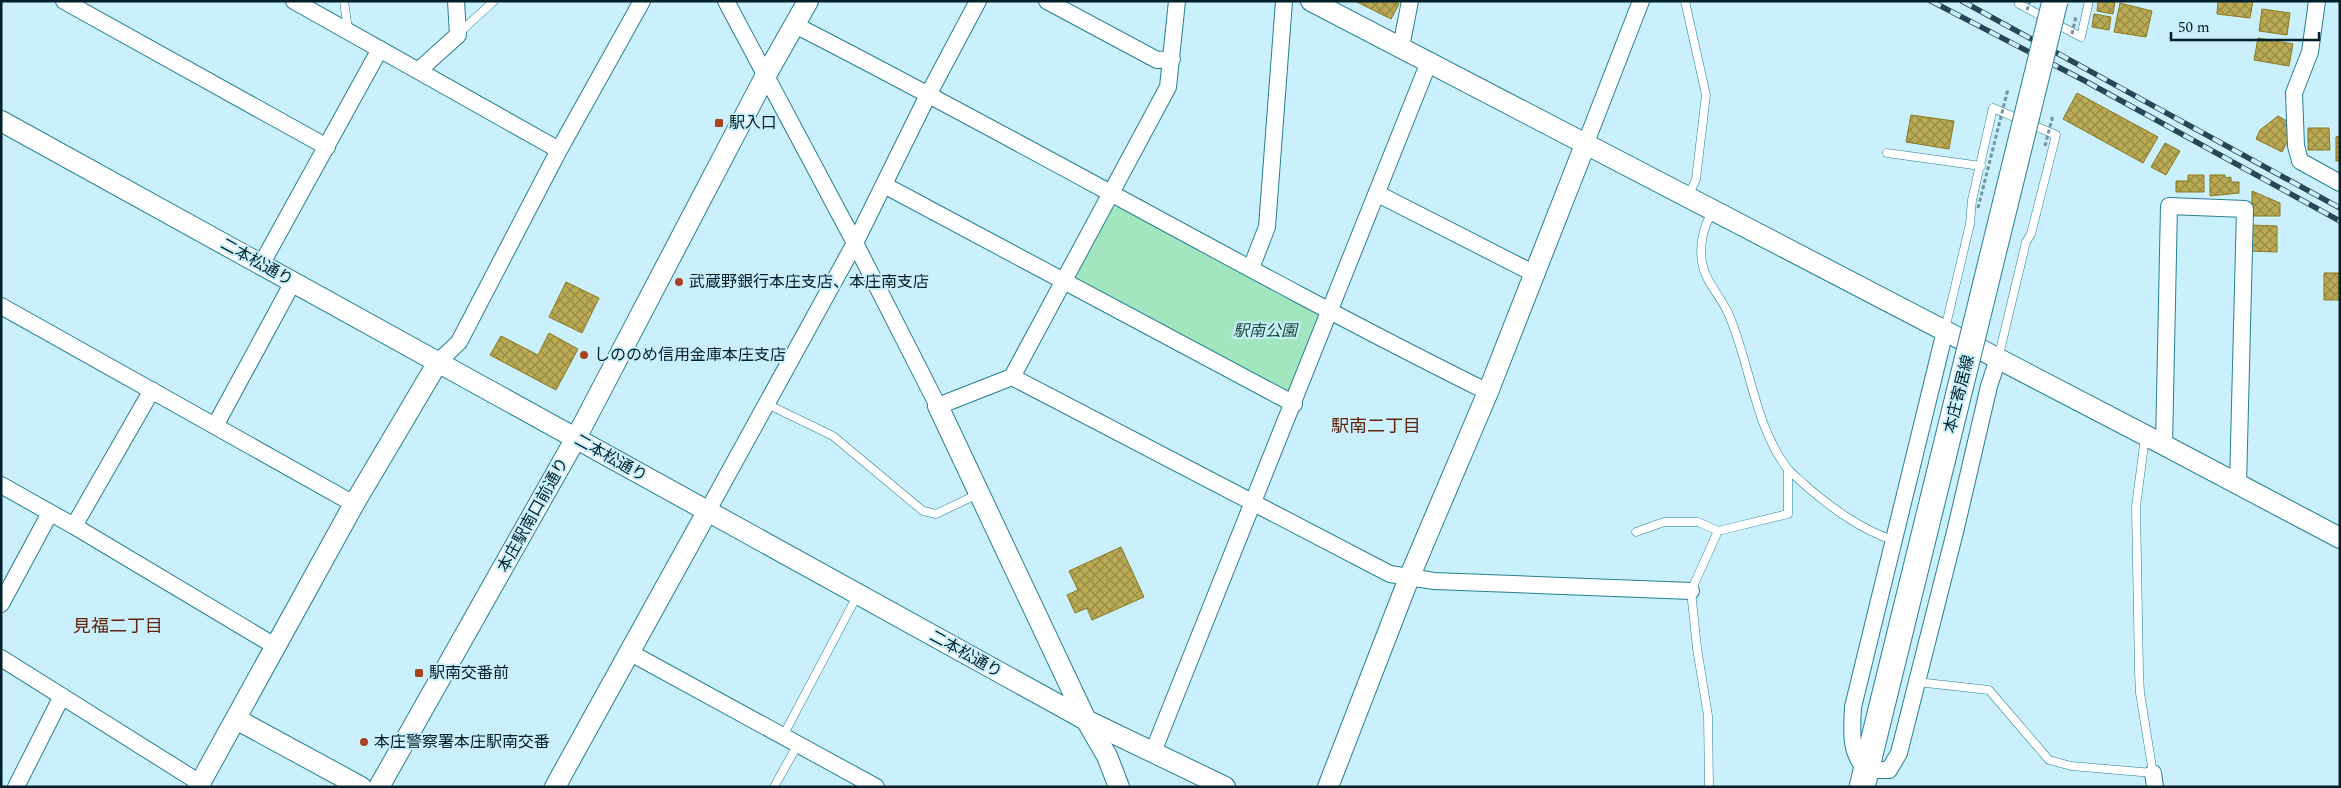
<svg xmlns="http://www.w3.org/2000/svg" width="2341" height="788" viewBox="0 0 2341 788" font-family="Spectral,'Noto Sans JP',serif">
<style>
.park{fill:#a1e6be}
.building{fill:url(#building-cross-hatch);stroke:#8a791c}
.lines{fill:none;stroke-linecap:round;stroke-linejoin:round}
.service-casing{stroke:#267f95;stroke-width:9}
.minor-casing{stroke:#267f95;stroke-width:18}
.tertiary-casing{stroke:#267f95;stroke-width:22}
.primary-casing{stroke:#267f95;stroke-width:27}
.service{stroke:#fff;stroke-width:8}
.minor{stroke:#fff;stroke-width:16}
.tertiary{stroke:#fff;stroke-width:20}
.primary{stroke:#fff;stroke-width:25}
.rail-casing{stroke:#264851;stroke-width:5.5}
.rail{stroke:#c9f0fc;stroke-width:4;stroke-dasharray:11;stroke-linecap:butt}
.primary-bridge-casing{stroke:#267f95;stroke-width:27;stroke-linecap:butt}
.path-bridge{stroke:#7296a1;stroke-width:3;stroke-dasharray:4 2.5;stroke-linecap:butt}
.primary-bridge{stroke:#fff;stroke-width:25}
.poi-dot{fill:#a9421e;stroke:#c9f0fc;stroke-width:2}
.labels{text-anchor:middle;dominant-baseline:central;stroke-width:4;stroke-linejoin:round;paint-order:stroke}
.poi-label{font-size:16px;fill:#00212a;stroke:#c9f0fc;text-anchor:start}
.street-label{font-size:16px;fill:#00212a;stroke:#c9f0fc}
.park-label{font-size:16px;font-style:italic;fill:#18452e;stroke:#c9f0fc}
.neighbourhood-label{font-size:18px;fill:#65230c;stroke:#c9f0fc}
</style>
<defs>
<pattern id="building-cross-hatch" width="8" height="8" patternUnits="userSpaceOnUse" patternTransform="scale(1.25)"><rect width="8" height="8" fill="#bbaa54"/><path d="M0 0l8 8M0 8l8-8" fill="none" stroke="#968a46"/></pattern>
</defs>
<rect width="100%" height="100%" fill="#c9f0fc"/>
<path class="park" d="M 1118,207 L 1313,306 L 1320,316 L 1294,391 L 1282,391 L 1077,283 L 1075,276 L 1112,208 Z"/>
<path class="building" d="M 1355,1 L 1394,1 L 1399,4 L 1391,19 Z
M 2098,1 L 2115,1 L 2113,14 L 2097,11 Z
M 2218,1 L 2253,1 L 2250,18 L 2217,14 Z
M 2120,3 L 2152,11 L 2146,37 L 2114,32 Z
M 2262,9 L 2290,13 L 2287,35 L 2259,31 Z
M 2094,14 L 2111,17 L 2109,30 L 2092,27 Z
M 2258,38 L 2293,44 L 2289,66 L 2254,60 Z
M 2077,93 L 2158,137 L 2143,163 L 2063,119 Z
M 1911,115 L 1954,121 L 1949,149 L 1906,142 Z
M 2278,116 L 2290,123 L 2287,142 L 2282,152 L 2256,139 L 2260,130 Z
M 2308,128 L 2329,128 L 2330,150 L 2308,150 Z
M 2340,136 L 2340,161 L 2336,161 L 2336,137 Z
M 2165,143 L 2180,151 L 2166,175 L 2151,167 Z
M 2188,175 L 2204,175 L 2204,192 L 2176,192 L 2176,181 L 2188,181 Z
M 2210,175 L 2225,175 L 2225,178 L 2231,177 L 2231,182 L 2239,182 L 2239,193 L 2210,196 Z
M 2252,191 L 2280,203 L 2280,216 L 2252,216 Z
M 2250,225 L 2277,226 L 2277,252 L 2249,251 Z
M 2324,273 L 2340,273 L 2340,300 L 2324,300 Z
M 566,282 L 599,298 L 582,333 L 549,317 Z
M 549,333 L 578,349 L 556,390 L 490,355 L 501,336 L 538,355 Z
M 1121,547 L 1144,597 L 1092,620 L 1087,608 L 1075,613 L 1067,595 L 1078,590 L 1069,571 Z"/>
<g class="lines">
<defs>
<path id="service" d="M 344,1 L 348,30
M 1685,1 L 1706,95 L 1696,179 L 1688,197
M 2020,1 L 2019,4 L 2081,37 L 2089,1
M 459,33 L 494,1
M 1887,153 L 1981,166
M 1713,211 C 1704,225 1699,244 1702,262 C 1705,282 1721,296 1729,315 C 1750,364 1755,426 1787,468 C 1792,474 1800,480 1806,486 C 1833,509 1859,528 1892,540
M 1945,329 L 1970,224 L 1972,200 L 1993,108 L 2056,135 L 2031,234 L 2026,242 L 1998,359
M 767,404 L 833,436 L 923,511 L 936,514 L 978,494
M 1636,532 L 1664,522 L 1698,522 L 1718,531 L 1788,514 L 1788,469
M 1917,682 L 1989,690 L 2049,760 L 2071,766 L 2153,773 L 2140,693 L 2139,672 L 2136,507 L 2145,437
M 783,736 L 857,596
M 774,787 L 798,744
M 1709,787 L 1708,716 L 1697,648 L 1691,591 L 1718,531"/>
<path id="minor" d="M 64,1 L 327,147
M 294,1 L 559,150
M 726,1 L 855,243 L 938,406 L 1012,377 L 1168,87 L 1177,1
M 1047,1 L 1157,60 L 1172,59
M 2317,1 L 2310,52 L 2294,93 L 2296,146 L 2300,161 L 2340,183
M 795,25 C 1028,144 1254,276 1488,392
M 1401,47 L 1410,1
M 418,71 L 458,35 L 456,1
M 1585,145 L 1641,1
M 884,185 L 1294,404
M 1378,194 L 1533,273
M 261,265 L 380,49
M 1251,268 L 1267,227 L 1284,1
M 1,306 L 354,504
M 1945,331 L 1853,707 C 1852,731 1849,751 1866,770 L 1889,770 L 1899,753 L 1956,528 L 1989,386 L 1998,359
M 438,362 L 459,342 L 559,150 L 642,1
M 1012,377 L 1390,574 L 1434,581 L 1691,591
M 215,426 L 293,282
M 2164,445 L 2169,206 L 2245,209 L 2238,484
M 1,485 L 74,526 L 275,646
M 707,512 L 855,243 L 928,95 L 978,1
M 74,526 L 152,390
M 1,604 L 50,513
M 629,652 L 876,787
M 1,658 L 200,783
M 1153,752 L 1429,62
M 2153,773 L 2155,787
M 16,787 L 62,696"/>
<path id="tertiary" d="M 1311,1 L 2164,445 L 2340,538
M 1,121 L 1086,720 L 1225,787
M 938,406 L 1086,720 L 1107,756 L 1119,787
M 236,719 L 361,787
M 198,787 L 354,504 L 438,362
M 379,787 L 576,438 L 766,75 L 808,1
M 555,787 L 707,512
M 1328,787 L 1409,578 L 1488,392 L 1585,145"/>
<path id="primary" d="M 1862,787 L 1942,462"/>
</defs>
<use href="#service" class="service-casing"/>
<use href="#minor" class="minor-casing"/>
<use href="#tertiary" class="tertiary-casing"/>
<use href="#primary" class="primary-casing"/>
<use href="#service" class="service"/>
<use href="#minor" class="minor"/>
<use href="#tertiary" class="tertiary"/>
<use href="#primary" class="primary"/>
<defs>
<path id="rail" d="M 1931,1 L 2087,82 L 2340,221
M 1962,1 L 2340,208"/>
</defs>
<use href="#rail" class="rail-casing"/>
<use href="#rail" class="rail"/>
<defs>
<path id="primary-bridge" d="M 1942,462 L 2055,1"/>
</defs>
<use href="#primary-bridge" class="primary-bridge-casing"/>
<path class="path-bridge" d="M 2027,10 L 2030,1
M 2072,34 L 2076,16
M 2045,146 L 2053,115
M 1978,208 L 2008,89"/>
<use href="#primary-bridge" class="primary-bridge"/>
</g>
<g class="poi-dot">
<rect x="714" y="118" width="10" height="10" rx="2.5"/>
<circle cx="679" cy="282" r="5"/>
<circle cx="584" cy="355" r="5"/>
<rect x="414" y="668" width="10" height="10" rx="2.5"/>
<circle cx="364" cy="742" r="5"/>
</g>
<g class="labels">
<g class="poi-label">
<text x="729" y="123">駅入口</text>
<text x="689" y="282">武蔵野銀行本庄支店、本庄南支店</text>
<text x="594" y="355">しののめ信用金庫本庄支店</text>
<text x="429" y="673">駅南交番前</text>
<text x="374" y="742">本庄警察署本庄駅南交番</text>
</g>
<g class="street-label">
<text transform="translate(257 262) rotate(29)">二本松通り</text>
<text transform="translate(1959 394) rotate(-76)">本庄寄居線</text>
<text transform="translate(611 458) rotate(29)">二本松通り</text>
<text transform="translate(533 515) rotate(-61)">本庄駅南口前通り</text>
<text transform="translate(966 654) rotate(29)">二本松通り</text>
</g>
<g class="park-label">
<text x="1265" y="331">駅南公園</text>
</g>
<g class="neighbourhood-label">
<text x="1376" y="426">駅南二丁目</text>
<text x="118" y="626">見福二丁目</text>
</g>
</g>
<rect width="2341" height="788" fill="none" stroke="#00212a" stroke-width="5"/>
<path d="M2171 32v8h148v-8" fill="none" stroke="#00212a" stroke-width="2.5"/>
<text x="2178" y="32" font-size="15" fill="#00212a" stroke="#c9f0fc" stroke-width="4" paint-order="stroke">50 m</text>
</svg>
